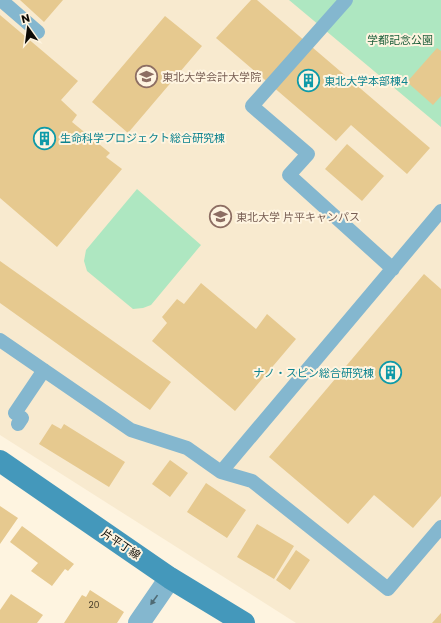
<svg xmlns="http://www.w3.org/2000/svg" width="441" height="623" viewBox="0 0 441 623" font-family="Poppins,'Noto Sans JP',sans-serif">
<style>
.built{fill:#f8eacf}
.green{fill:#aee7c1}
.building{fill:#e6c98f}
.lines{fill:none;stroke-linecap:round;stroke-linejoin:round}
.lane{stroke:#84b7cf;stroke-width:14}
.street{stroke:#84b7cf;stroke-width:22}
.secondary{stroke:#4498bb;stroke-width:22}
.oneway{fill:#4f6a74}
.labels{text-anchor:middle;dominant-baseline:central;stroke-width:4;stroke-linejoin:round;paint-order:stroke}
.number-label{font-size:9px;fill:#443a28}
.park-label{font-size:11px;fill:#1e5f3b;stroke:#fef4e0}
.education-label{font-size:11px;fill:#785e54;stroke:#fef4e0;text-anchor:start}
.culture-label{font-size:11px;fill:#0d838f;stroke:#fef4e0;text-anchor:start}
.street-label{font-size:11px;fill:#0e0b05;stroke:#fef4e0}
</style>
<rect width="100%" height="100%" fill="#fef4e0"/>
<path class="built" d="M 0,0 L 441,0 L 441,623 L 296,623 L 0,435 Z"/>
<path class="green" d="M 289,0 L 441,0 L 441,127 Z
M 137,189 L 201,245 L 151,305 L 143,308 L 133,309 L 87,271 L 84,261 L 86,250 Z"/>
<path class="building" d="M 20,0 L 63,0 L 44,22 Z
M 251,0 L 257,0 L 430,148 L 407,174 L 351,125 L 336,141 L 216,38 Z
M 0,15 L 78,81 L 61,100 L 77,115 L 72,122 L 110,153 L 106,157 L 122,169 L 57,247 L 0,198 Z
M 165,16 L 202,46 L 128,133 L 92,102 Z
M 437,48 L 441,51 L 441,96 L 433,105 L 407,82 Z
M 347,144 L 384,176 L 362,201 L 325,169 Z
M 0,261 L 171,382 L 150,410 L 0,303 Z
M 424,274 L 441,289 L 441,496 L 413,528 L 374,495 L 348,524 L 269,457 Z
M 201,283 L 256,329 L 267,314 L 296,339 L 235,411 L 152,341 L 167,323 L 162,317 L 177,299 L 184,304 Z
M 52,424 L 61,429 L 64,424 L 125,462 L 109,487 L 39,444 Z
M 170,460 L 188,473 L 170,497 L 152,484 Z
M 206,483 L 246,510 L 227,538 L 187,512 Z
M 0,506 L 18,518 L 0,544 Z
M 257,524 L 294,546 L 274,579 L 237,557 Z
M 22,526 L 74,564 L 68,571 L 65,569 L 52,586 L 31,571 L 38,563 L 10,542 Z
M 296,550 L 310,560 L 290,590 L 276,580 Z
M 90,590 L 124,612 L 117,623 L 64,623 L 82,595 L 86,597 Z
M 11,594 L 43,615 L 37,623 L 0,623 L 0,610 Z
M 441,613 L 441,623 L 432,623 Z"/>
<g class="lines">
<path class="lane" d="M 1,0 L 38,32
M 346,0 L 252,106 L 308,154 L 289,175 L 393,269
M 0,340 L 131,430 L 187,448 L 221,472 L 252,481 L 388,589 L 441,527
M 18,424 L 22,418 L 15,413 L 44,370
M 221,472 L 441,211"/>
<path class="street" d="M 139,623 L 170,578"/>
<path class="secondary" d="M 0,461 L 170,578 L 244,623"/>
</g>
<defs><path id="oneway-solid" d="M-6-.8H1V-3.2L6.5 0L1 3.2V.8H-6Z"/></defs>
<use class="oneway" href="#oneway-solid" transform="translate(154 600) rotate(126)"/>
<defs>
<symbol id="university-ring" viewBox="-11 -11 22 22"><circle r="9.5" fill="#fef4e0" stroke="#8d6e63" stroke-width="1.5"/><path d="M0-5L7-2L0 1L-7-2ZM-4 1L0 2.5L4 1V4Q0 6-4 4Z" fill="#8d6e63"/></symbol>
<symbol id="building-ring" viewBox="-11 -11 22 22"><circle r="9.5" fill="#fef4e0" stroke="#0f9aa8" stroke-width="1.5"/><path d="M-4-6H4V6H1V3H-1V6H-4ZM-2.5-4.3h1.7v1.8h-1.7ZM.8-4.3h1.7v1.8H.8ZM-2.5-1h1.7V.8h-1.7ZM.8-1h1.7V.8H.8Z" fill="#0f9aa8"/></symbol>
</defs>
<g fill-rule="evenodd">
<use href="#university-ring" x="134" y="64" width="25" height="25"/>
<use href="#building-ring" x="296" y="68" width="25" height="25"/>
<use href="#building-ring" x="32" y="126" width="25" height="25"/>
<use href="#university-ring" x="208" y="204" width="25" height="25"/>
<use href="#building-ring" x="378" y="360" width="25" height="25"/>
</g>
<g class="labels">
<g class="number-label">
<text x="94" y="605">20</text>
</g>
<g class="park-label">
<text x="400" y="40">学都記念公園</text>
</g>
<g class="education-label">
<text x="162" y="77">東北大学会計大学院</text>
<text x="236" y="217">東北大学 片平キャンパス</text>
</g>
<g class="culture-label">
<text x="324" y="81">東北大学本部棟4</text>
<text x="60" y="138">生命科学プロジェクト総合研究棟</text>
<text x="374" y="373" text-anchor="end">ナノ・スピン総合研究棟</text>
</g>
<g class="street-label">
<text transform="translate(121 544) rotate(34)">片平丁線</text>
</g>
</g>
<g transform="translate(28 28) rotate(346)" stroke="#fef4e0" stroke-width="3" paint-order="stroke">
<path d="M0-3L7 15L0 10L-7 15Z" fill="#0e0b05"/>
<text y="-6" font-size="11" font-weight="bold" text-anchor="middle" fill="#0e0b05">N</text>
</g>
</svg>
